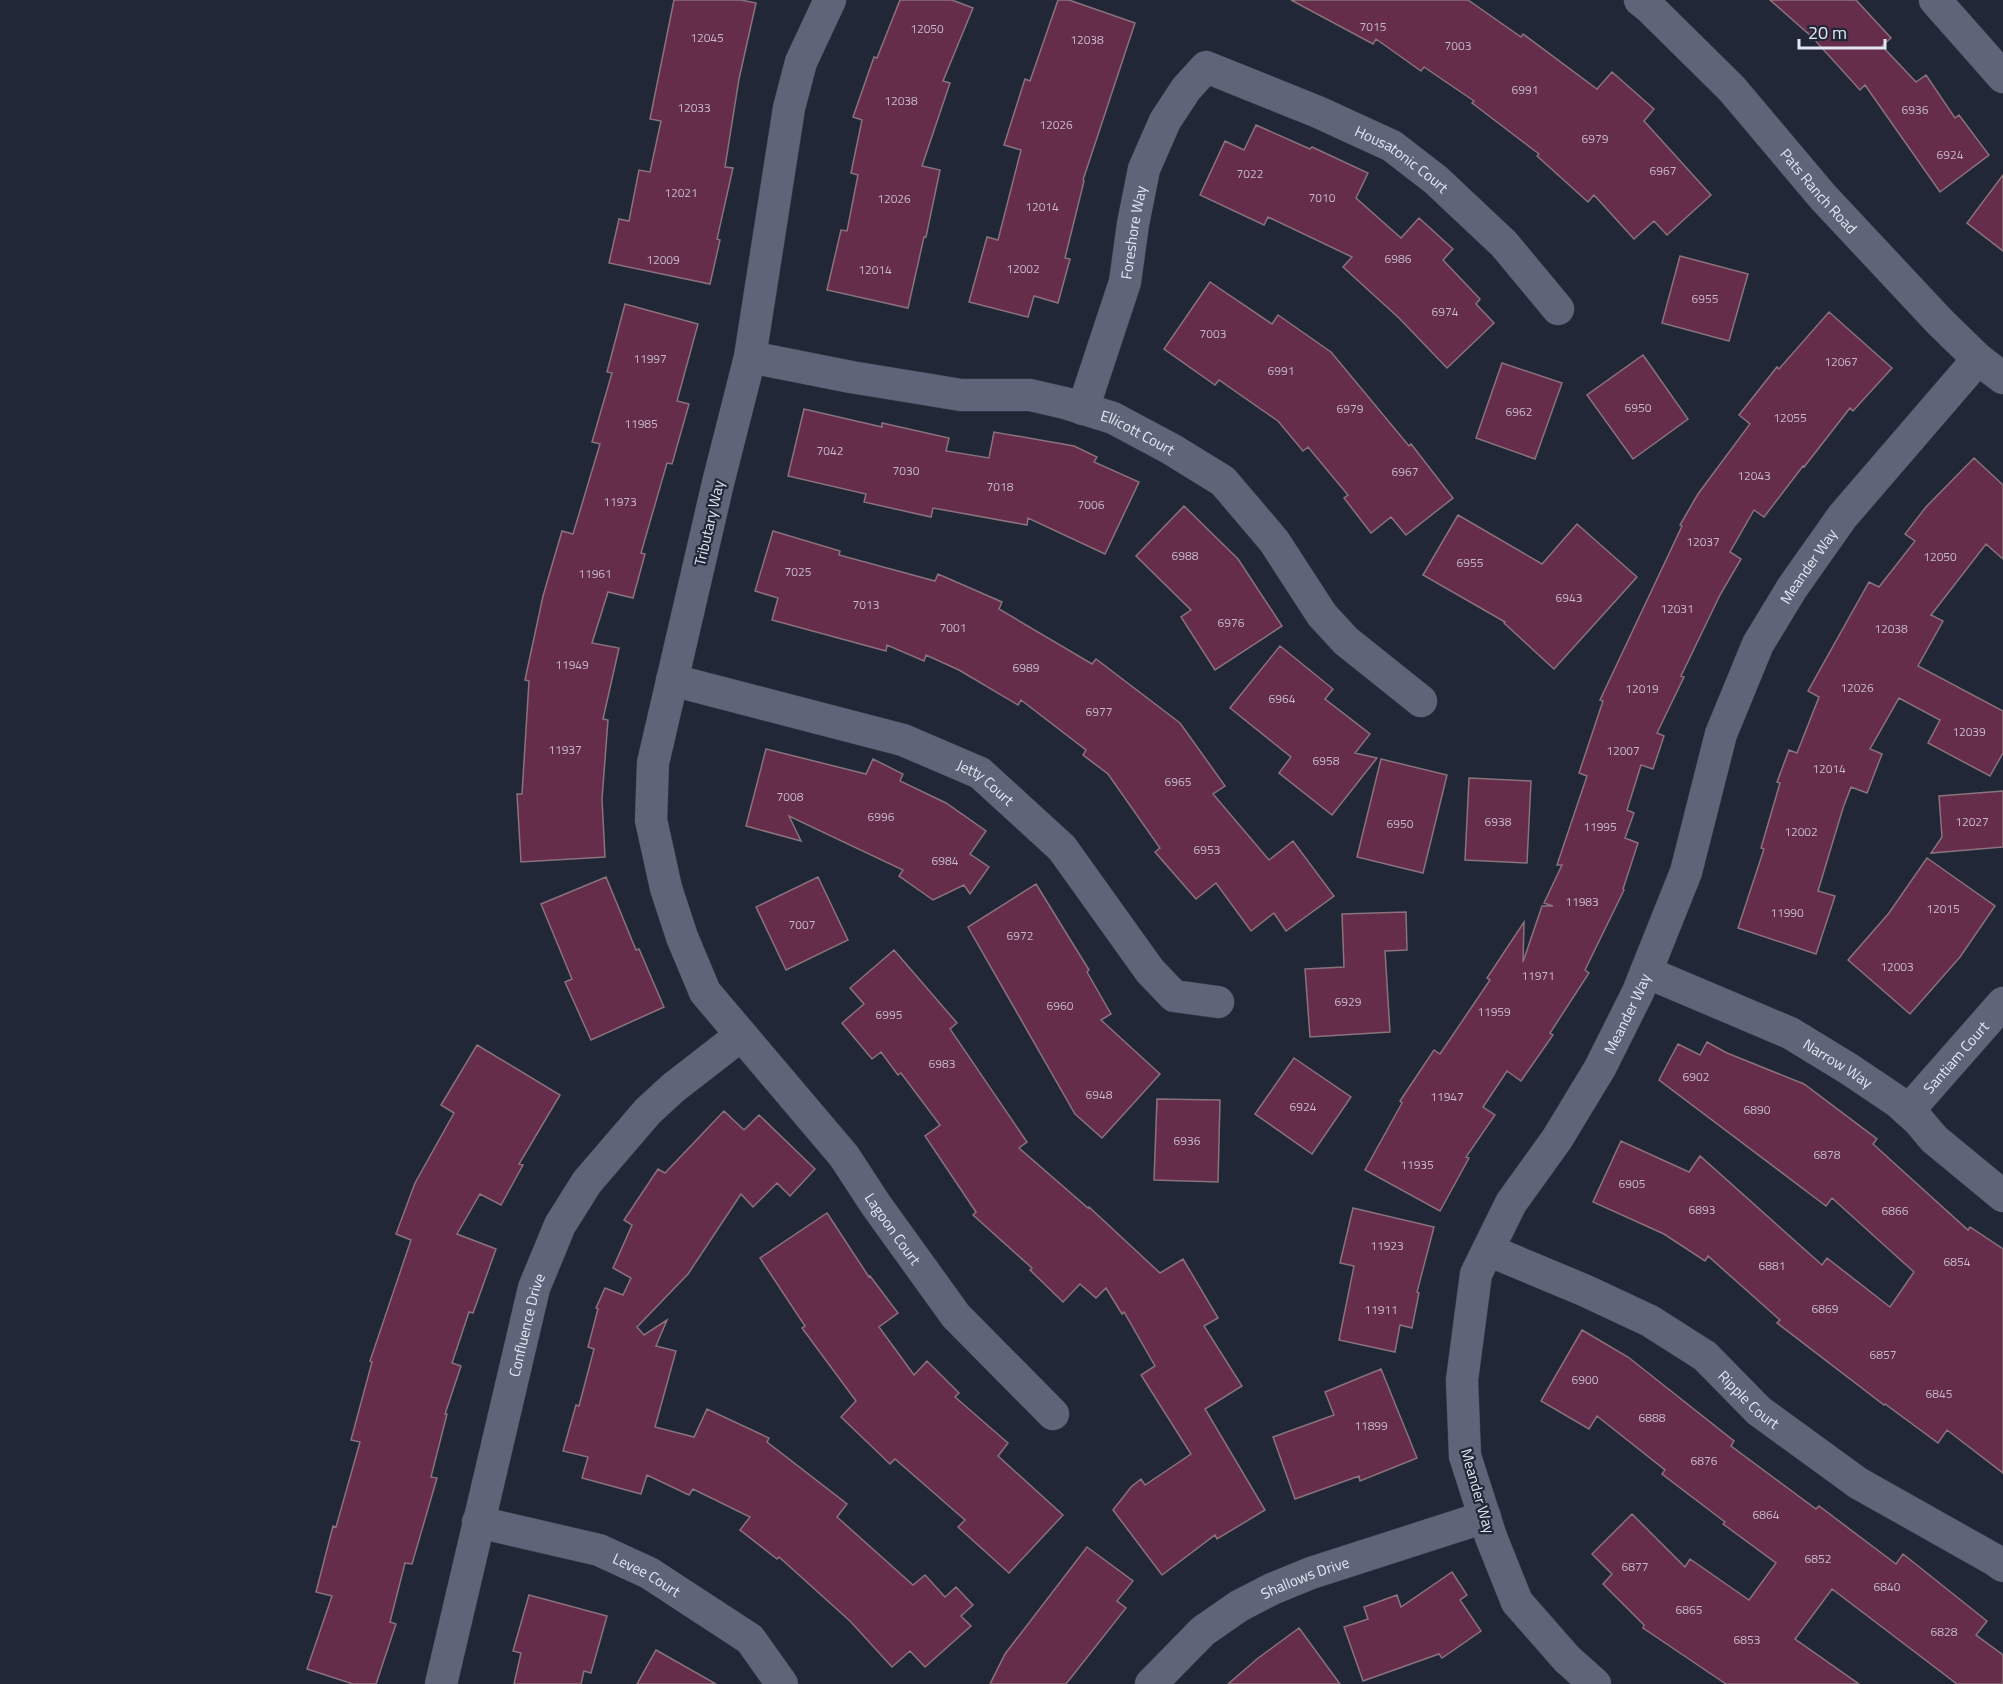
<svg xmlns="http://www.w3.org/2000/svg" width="2003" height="1684" viewBox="0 0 2003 1684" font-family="'Titillium Web',sans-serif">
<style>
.building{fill:#652d4a;stroke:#89727c;stroke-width:1.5}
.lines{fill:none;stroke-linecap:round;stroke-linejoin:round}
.street-casing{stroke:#404351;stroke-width:33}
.street{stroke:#5f6578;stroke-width:32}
.labels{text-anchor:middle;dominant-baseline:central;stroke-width:4.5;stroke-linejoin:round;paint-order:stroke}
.number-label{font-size:12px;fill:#c4b8c9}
.street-label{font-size:15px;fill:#e3e7f3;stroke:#222738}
</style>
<rect width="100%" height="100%" fill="#222738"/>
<path class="building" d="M 674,0 L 741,0 L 756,3 L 739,79 L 725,167 L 733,168 L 717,239 L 720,240 L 710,284 L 609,263 L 619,219 L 629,221 L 639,170 L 650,172 L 661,121 L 650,119 Z
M 900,0 L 952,0 L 973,8 L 943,81 L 950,83 L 922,166 L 940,170 L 926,237 L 924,237 L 908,308 L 827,290 L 841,230 L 847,231 L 858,175 L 851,173 L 862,120 L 853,117 L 874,57 L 877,58 Z
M 1058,0 L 1069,0 L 1135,23 L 1083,180 L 1084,181 L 1065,258 L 1070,259 L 1058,303 L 1034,296 L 1028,317 L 969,302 L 987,237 L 998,240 L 1021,150 L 1004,145 L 1025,79 L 1030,81 Z
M 1291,0 L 1468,0 L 1521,37 L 1523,34 L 1597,89 L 1612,72 L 1654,109 L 1644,121 L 1711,195 L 1667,235 L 1654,221 L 1634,239 L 1594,195 L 1588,202 L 1537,156 L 1539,154 L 1472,103 L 1474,101 L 1424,67 L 1421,71 L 1376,39 L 1373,44 Z
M 1770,0 L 1856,0 L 1891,38 L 1882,46 L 1916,82 L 1926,75 L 1955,118 L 1959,115 L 1989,155 L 1940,192 L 1865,85 L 1860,90 L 1812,37 Z
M 1256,125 L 1310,149 L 1312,147 L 1368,173 L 1356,198 L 1401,238 L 1419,218 L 1453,249 L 1443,260 L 1480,299 L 1476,304 L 1494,323 L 1447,368 L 1399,318 L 1343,267 L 1352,257 L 1268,217 L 1264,225 L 1200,195 L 1225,141 L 1244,150 Z
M 2003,175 L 2003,251 L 1967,223 Z
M 1680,256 L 1748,274 L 1729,341 L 1662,323 Z
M 1210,282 L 1272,324 L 1278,315 L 1331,352 L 1409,446 L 1411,444 L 1453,498 L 1406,535 L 1391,517 L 1371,533 L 1344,498 L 1348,495 L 1308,447 L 1303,451 L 1278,421 L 1219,380 L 1215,385 L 1164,349 Z
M 625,304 L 698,324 L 677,401 L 689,404 L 672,464 L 667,463 L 641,553 L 645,554 L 633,598 L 608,592 L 592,643 L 619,648 L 603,719 L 608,720 L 602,799 L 605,857 L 521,862 L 517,794 L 522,794 L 529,681 L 525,680 L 543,596 L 562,531 L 573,534 L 600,444 L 592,442 L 612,373 L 607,372 Z
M 1829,312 L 1892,368 L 1853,411 L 1850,408 L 1804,467 L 1803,466 L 1764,517 L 1754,510 L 1730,552 L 1741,559 L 1720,595 L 1681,676 L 1684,677 L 1657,733 L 1664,736 L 1653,769 L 1641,765 L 1627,810 L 1634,813 L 1625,838 L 1638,843 L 1623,889 L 1624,890 L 1585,970 L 1589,973 L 1550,1033 L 1553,1035 L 1521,1081 L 1507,1071 L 1483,1107 L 1495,1115 L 1466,1157 L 1469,1158 L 1440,1211 L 1365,1170 L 1402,1103 L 1400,1101 L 1434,1050 L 1440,1054 L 1490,980 L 1487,978 L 1524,922 L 1523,962 L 1542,906 L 1553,906 L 1544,903 L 1562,865 L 1557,865 L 1587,776 L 1579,773 L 1603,701 L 1600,700 L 1682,526 L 1680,525 L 1698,494 L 1750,424 L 1739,415 L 1777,367 L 1779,369 Z
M 1643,355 L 1688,419 L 1633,459 L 1587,395 Z
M 1502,363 L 1562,383 L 1535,459 L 1476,438 Z
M 804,409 L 882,427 L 882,423 L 949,438 L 946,451 L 989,458 L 994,432 L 1074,446 L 1097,457 L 1094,462 L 1139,482 L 1105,554 L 1028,518 L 1027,525 L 933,508 L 931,517 L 864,502 L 866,494 L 788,476 Z
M 1974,458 L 2003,485 L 2003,559 L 1986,544 L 1931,615 L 1943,621 L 1918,666 L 2003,711 L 2003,753 L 1990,776 L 1928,743 L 1940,720 L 1899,698 L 1870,749 L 1882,754 L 1867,793 L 1851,787 L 1843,808 L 1818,891 L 1835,896 L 1816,954 L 1738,928 L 1764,849 L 1761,848 L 1780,783 L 1777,782 L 1789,750 L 1797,753 L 1819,697 L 1808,691 L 1869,582 L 1879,587 L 1915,541 L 1905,534 L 1926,507 Z
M 1184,506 L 1238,559 L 1282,626 L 1215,670 L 1181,617 L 1191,610 L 1136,556 Z
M 1458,515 L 1542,564 L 1577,524 L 1637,577 L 1554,669 L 1504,623 L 1505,622 L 1423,575 Z
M 773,531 L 840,551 L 839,555 L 935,581 L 938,574 L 1002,602 L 999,609 L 1092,664 L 1096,659 L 1180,723 L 1225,786 L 1213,794 L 1269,860 L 1293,841 L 1334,896 L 1286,931 L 1274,913 L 1251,931 L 1216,883 L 1196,899 L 1155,852 L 1160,848 L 1108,774 L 1083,755 L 1086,750 L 1021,700 L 1018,705 L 959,670 L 926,655 L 924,661 L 887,645 L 886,651 L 772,620 L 778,598 L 755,591 Z
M 1280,646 L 1333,689 L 1325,699 L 1370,734 L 1355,753 L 1377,758 L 1332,815 L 1279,773 L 1291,757 L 1230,708 Z
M 766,749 L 866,774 L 873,759 L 903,774 L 900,781 L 946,803 L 986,831 L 970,854 L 989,867 L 970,894 L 964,885 L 933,900 L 899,876 L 903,870 L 789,816 L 801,841 L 746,826 Z
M 1381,759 L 1447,775 L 1423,873 L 1357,857 Z
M 1469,778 L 1531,781 L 1527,863 L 1465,860 Z
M 2003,791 L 2003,847 L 1931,853 L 1942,837 L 1939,796 Z
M 1927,858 L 1995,906 L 1960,957 L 1910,1014 L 1848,960 L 1889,913 Z
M 606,877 L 636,950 L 639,949 L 664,1007 L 591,1040 L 565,982 L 572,979 L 541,904 Z
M 818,877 L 848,940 L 786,970 L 756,907 Z
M 1036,884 L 1089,970 L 1087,972 L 1111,1014 L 1101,1020 L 1160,1074 L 1102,1138 L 1075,1114 L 968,927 Z
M 1406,912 L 1407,950 L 1385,951 L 1390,1032 L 1310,1037 L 1305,969 L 1344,967 L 1342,914 Z
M 894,950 L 957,1023 L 950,1029 L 1027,1142 L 1019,1148 L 1088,1208 L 1089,1207 L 1160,1273 L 1183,1259 L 1218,1318 L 1204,1326 L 1242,1386 L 1205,1409 L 1265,1510 L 1217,1539 L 1215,1535 L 1162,1575 L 1113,1510 L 1131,1487 L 1141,1479 L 1145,1485 L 1191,1454 L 1141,1375 L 1155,1366 L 1124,1312 L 1122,1314 L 1106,1288 L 1096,1298 L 1080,1284 L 1063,1302 L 1030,1270 L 1032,1268 L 973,1215 L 976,1212 L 925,1136 L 940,1125 L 901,1073 L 898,1075 L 881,1052 L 872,1059 L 842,1023 L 864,1004 L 850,988 Z
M 1707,1042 L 1727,1053 L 1804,1084 L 1877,1139 L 1873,1144 L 1968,1230 L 1970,1227 L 2003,1249 L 2003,1473 L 1947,1430 L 1938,1443 L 1885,1404 L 1884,1405 L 1777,1323 L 1780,1320 L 1708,1256 L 1705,1261 L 1664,1234 L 1593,1202 L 1621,1141 L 1689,1172 L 1700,1156 L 1822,1265 L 1827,1258 L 1890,1307 L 1914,1272 L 1832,1198 L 1826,1206 L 1659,1080 L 1678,1044 L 1700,1055 Z
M 477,1045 L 560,1095 L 519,1164 L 523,1165 L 501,1205 L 480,1194 L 457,1234 L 496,1249 L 473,1313 L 469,1312 L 452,1363 L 461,1366 L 445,1414 L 447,1414 L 431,1477 L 437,1478 L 412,1564 L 405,1563 L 390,1622 L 396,1624 L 376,1684 L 353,1684 L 307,1669 L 332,1596 L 316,1592 L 333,1526 L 336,1527 L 360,1442 L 351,1440 L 372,1362 L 370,1361 L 411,1240 L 396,1234 L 415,1183 L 454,1113 L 441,1105 Z
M 1294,1058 L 1351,1097 L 1312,1154 L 1255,1114 Z
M 1157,1099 L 1220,1100 L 1218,1182 L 1154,1180 Z
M 724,1111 L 744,1130 L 759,1115 L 815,1169 L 790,1196 L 777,1183 L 753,1207 L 741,1194 L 688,1274 L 637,1327 L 644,1335 L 667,1320 L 656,1346 L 676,1351 L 655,1427 L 694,1437 L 707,1409 L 769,1438 L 767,1442 L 847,1504 L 837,1517 L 913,1585 L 925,1575 L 945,1597 L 956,1587 L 973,1605 L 961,1616 L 971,1626 L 925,1667 L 910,1651 L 892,1667 L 850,1621 L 779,1557 L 777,1559 L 740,1530 L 750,1517 L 693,1489 L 689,1495 L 647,1475 L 641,1494 L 582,1478 L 588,1457 L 563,1451 L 576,1405 L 579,1406 L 594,1349 L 588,1347 L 598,1309 L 596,1308 L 605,1288 L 623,1295 L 631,1278 L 613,1268 L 632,1225 L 624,1220 L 658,1169 L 665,1173 Z
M 1353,1208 L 1434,1227 L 1417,1292 L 1419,1293 L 1412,1328 L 1400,1325 L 1395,1352 L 1339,1340 L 1354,1266 L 1340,1263 Z
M 827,1213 L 869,1277 L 870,1276 L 898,1313 L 879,1327 L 914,1375 L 927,1361 L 959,1393 L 955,1397 L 1008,1443 L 998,1456 L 1063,1515 L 1009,1573 L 958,1527 L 965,1520 L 895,1459 L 890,1464 L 841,1417 L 856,1401 L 802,1328 L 805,1326 L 760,1258 Z
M 1582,1330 L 1628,1357 L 1734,1441 L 1731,1446 L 1816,1509 L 1819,1506 L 1896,1564 L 1903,1554 L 1987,1621 L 1976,1635 L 2003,1655 L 2003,1684 L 1957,1684 L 1832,1589 L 1795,1639 L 1859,1684 L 1726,1684 L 1643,1628 L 1644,1625 L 1603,1584 L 1612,1574 L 1592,1554 L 1632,1514 L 1685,1567 L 1690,1559 L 1749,1600 L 1776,1563 L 1723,1524 L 1725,1522 L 1662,1474 L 1665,1470 L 1597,1416 L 1589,1429 L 1541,1401 Z
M 1381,1369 L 1417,1458 L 1360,1481 L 1359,1476 L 1295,1499 L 1273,1437 L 1334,1415 L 1325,1392 Z
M 1087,1547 L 1133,1581 L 1117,1601 L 1126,1608 L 1066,1684 L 990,1684 L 1005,1654 Z
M 1452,1572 L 1467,1595 L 1460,1600 L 1481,1631 L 1442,1658 L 1439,1654 L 1363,1681 L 1344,1627 L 1368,1619 L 1364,1607 L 1397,1595 L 1401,1607 Z
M 529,1595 L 607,1616 L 591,1673 L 584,1671 L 581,1684 L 514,1684 L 521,1653 L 513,1651 Z
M 1299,1628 L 1340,1684 L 1228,1684 L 1257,1659 Z
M 656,1650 L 716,1684 L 637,1684 Z"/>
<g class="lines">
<defs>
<g id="street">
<path id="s1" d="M 830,0 L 801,62 L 789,108 L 750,357 L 718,483 L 653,763 L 651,820 L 666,888 L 682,937 L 705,992 L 844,1156 L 876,1205 L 956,1316 L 1053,1414"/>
<path id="s2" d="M 1640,0 L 1649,7 L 1732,89 L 1823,197 L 1940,322 L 1978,359 L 2003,378"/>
<path d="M 1935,0 L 2003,77"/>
<path id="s3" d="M 750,357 L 851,377 L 961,395 L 1030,395 L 1065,403 L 1113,418 L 1171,449 L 1223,481 L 1274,541 L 1322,615 L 1346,641 L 1421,701"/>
<path id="s4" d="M 1083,409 L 1125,282 L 1133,224 L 1144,169 L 1165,121 L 1186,89 L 1206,67 L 1318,112 L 1392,146 L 1436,180 L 1504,244 L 1558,309"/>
<path id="s5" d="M 672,680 L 903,740 L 980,773 L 1062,848 L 1150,971 L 1174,996 L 1218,1002"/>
<path id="s6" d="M 1646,972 L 1790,1033 L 1849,1069 L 1898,1102 L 1918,1120 L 1934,1139 L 2003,1196"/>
<path id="s7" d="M 1908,1111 L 2003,1003"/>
<path id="s8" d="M 1488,1250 L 1586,1291 L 1650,1321 L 1705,1356 L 1759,1411 L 1858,1483 L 1993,1559 L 2003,1566"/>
<path id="s9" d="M 478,1522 L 599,1550 L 649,1573 L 750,1639 L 782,1684"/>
<path id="s10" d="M 441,1684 L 534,1288 L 560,1225 L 587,1182 L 648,1111 L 673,1088 L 740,1036"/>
<path id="s11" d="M 1151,1684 L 1203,1631 L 1239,1606 L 1272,1589 L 1311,1573 L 1485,1517"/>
<path id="s12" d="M 1595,1684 L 1567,1659 L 1517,1602 L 1491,1537 L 1465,1456 L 1462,1380 L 1476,1274 L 1511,1203 L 1557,1139 L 1600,1068 L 1638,992 L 1686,872 L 1721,734 L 1758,644 L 1792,588 L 1842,517 L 1978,359"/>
</g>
</defs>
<use href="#street" class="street-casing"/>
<use href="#street" class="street"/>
</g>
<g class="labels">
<g class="number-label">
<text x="1373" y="26">7015</text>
<text x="927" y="28">12050</text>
<text x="707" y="37">12045</text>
<text x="1087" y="39">12038</text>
<text x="1458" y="45">7003</text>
<text x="1525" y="89">6991</text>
<text x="901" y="100">12038</text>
<text x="694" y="107">12033</text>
<text x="1915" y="109">6936</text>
<text x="1056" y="124">12026</text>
<text x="1595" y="138">6979</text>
<text x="1950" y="154">6924</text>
<text x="1663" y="170">6967</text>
<text x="1250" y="173">7022</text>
<text x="681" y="192">12021</text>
<text x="1322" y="197">7010</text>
<text x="894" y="198">12026</text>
<text x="1042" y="206">12014</text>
<text x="1398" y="258">6986</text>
<text x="663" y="259">12009</text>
<text x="1023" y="268">12002</text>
<text x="875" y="269">12014</text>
<text x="1705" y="298">6955</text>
<text x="1445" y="311">6974</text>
<text x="1213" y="333">7003</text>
<text x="650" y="358">11997</text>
<text x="1841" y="361">12067</text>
<text x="1281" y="370">6991</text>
<text x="1638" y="407">6950</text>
<text x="1350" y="408">6979</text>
<text x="1519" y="411">6962</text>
<text x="1790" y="417">12055</text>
<text x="641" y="423">11985</text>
<text x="830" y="450">7042</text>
<text x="906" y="470">7030</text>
<text x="1405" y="471">6967</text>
<text x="1754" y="475">12043</text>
<text x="1000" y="486">7018</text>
<text x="620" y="501">11973</text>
<text x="1091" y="504">7006</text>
<text x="1703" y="541">12037</text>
<text x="1185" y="555">6988</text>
<text x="1940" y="556">12050</text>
<text x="1470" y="562">6955</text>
<text x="798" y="571">7025</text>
<text x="595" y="573">11961</text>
<text x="1569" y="597">6943</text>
<text x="866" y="604">7013</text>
<text x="1677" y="608">12031</text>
<text x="1231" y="622">6976</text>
<text x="953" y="627">7001</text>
<text x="1891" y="628">12038</text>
<text x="572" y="664">11949</text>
<text x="1026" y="667">6989</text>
<text x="1857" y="687">12026</text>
<text x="1642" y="688">12019</text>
<text x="1282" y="698">6964</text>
<text x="1099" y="711">6977</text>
<text x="1969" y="731">12039</text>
<text x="565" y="749">11937</text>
<text x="1623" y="750">12007</text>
<text x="1326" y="760">6958</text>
<text x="1829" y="768">12014</text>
<text x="1178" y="781">6965</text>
<text x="790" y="796">7008</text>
<text x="881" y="816">6996</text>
<text x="1498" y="821">6938</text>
<text x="1972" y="821">12027</text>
<text x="1400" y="823">6950</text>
<text x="1600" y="826">11995</text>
<text x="1801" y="831">12002</text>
<text x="1207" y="849">6953</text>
<text x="945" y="860">6984</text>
<text x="1582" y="901">11983</text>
<text x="1943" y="908">12015</text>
<text x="1787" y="912">11990</text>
<text x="802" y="924">7007</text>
<text x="1020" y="935">6972</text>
<text x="1897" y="966">12003</text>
<text x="1538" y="975">11971</text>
<text x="1348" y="1001">6929</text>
<text x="1060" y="1005">6960</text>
<text x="1494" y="1011">11959</text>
<text x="889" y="1014">6995</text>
<text x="942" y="1063">6983</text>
<text x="1696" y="1076">6902</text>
<text x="1099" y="1094">6948</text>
<text x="1447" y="1096">11947</text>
<text x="1303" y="1106">6924</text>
<text x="1757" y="1109">6890</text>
<text x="1187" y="1140">6936</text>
<text x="1827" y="1154">6878</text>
<text x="1417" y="1164">11935</text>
<text x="1632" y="1183">6905</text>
<text x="1702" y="1209">6893</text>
<text x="1895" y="1210">6866</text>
<text x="1387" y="1245">11923</text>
<text x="1957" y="1261">6854</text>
<text x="1772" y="1265">6881</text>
<text x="1825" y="1308">6869</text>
<text x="1381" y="1309">11911</text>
<text x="1883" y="1354">6857</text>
<text x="1585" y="1379">6900</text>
<text x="1939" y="1393">6845</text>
<text x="1652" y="1417">6888</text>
<text x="1371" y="1425">11899</text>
<text x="1704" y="1460">6876</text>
<text x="1766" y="1514">6864</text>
<text x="1818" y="1558">6852</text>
<text x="1635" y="1566">6877</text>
<text x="1887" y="1586">6840</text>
<text x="1689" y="1609">6865</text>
<text x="1944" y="1631">6828</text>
<text x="1747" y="1639">6853</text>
</g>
<g class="street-label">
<text stroke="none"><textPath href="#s4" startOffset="586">Housatonic Court</textPath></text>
<text stroke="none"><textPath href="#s2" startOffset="262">Pats Ranch Road</textPath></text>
<text stroke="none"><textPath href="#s4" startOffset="184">Foreshore Way</textPath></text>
<text stroke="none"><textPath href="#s3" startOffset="398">Ellicott Court</textPath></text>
<text transform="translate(709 523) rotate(-77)">Tributary Way</text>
<text stroke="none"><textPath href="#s12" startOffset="1239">Meander Way</textPath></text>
<text stroke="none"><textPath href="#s5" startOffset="332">Jetty Court</textPath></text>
<text stroke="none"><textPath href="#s12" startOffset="753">Meander Way</textPath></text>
<text stroke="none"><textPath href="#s7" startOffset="72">Santiam Court</textPath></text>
<text stroke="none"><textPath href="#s6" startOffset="213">Narrow Way</textPath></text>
<text stroke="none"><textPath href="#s1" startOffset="1326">Lagoon Court</textPath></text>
<text stroke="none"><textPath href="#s10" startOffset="369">Confluence Drive</textPath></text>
<text stroke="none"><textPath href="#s8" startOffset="304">Ripple Court</textPath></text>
<text transform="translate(1478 1491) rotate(74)">Meander Way</text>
<text stroke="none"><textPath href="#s9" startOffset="178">Levee Court</textPath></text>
<text stroke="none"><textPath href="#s11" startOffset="190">Shallows Drive</textPath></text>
</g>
</g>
<path d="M1799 39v9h86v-9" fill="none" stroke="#e3e7f3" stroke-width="3"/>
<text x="1808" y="39" font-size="18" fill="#e3e7f3" stroke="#222738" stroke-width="4.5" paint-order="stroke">20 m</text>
</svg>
